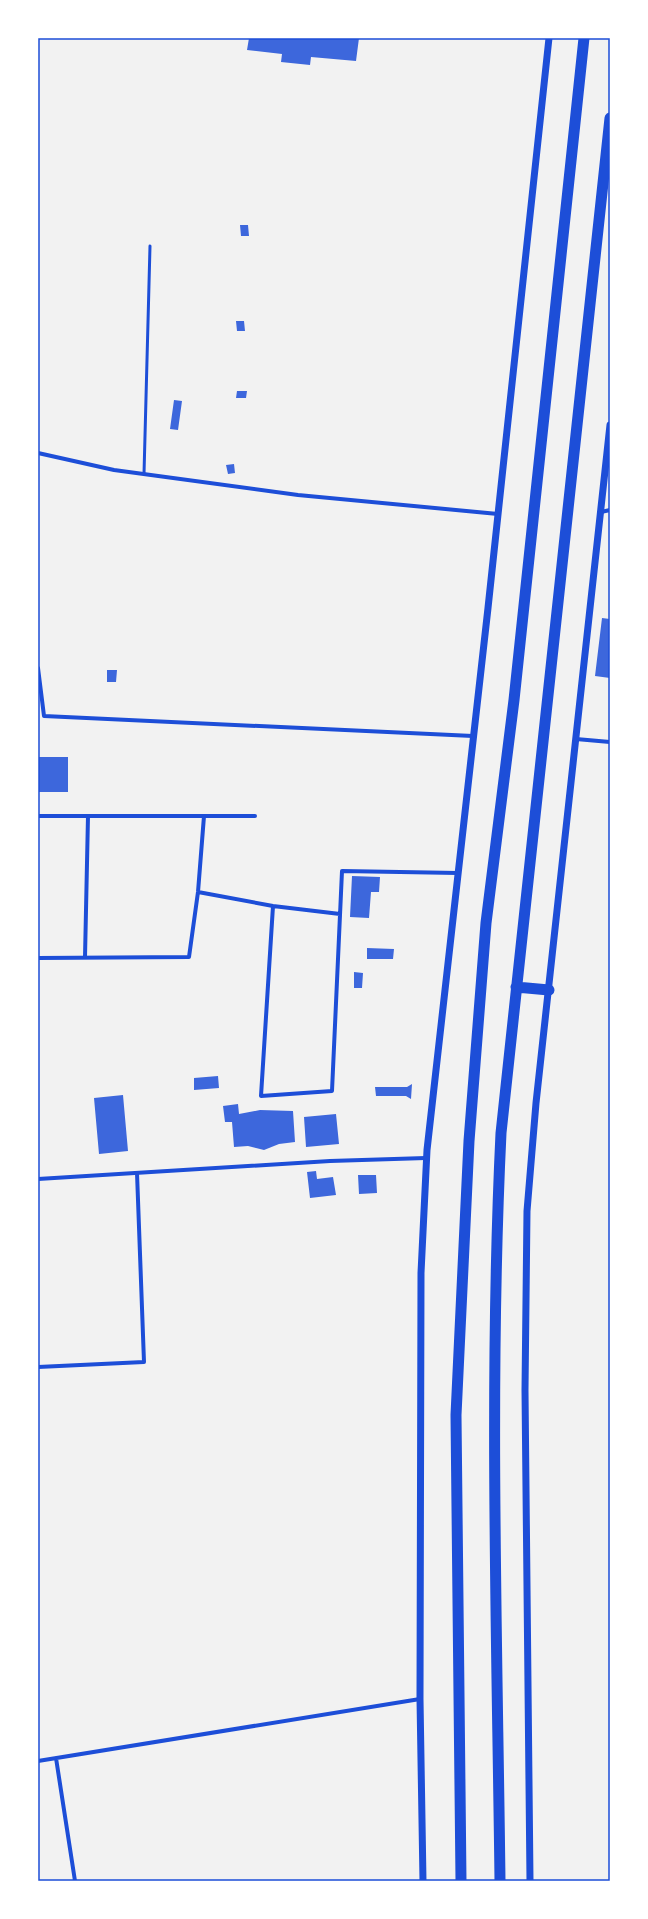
<svg xmlns="http://www.w3.org/2000/svg" width="648" height="1919" viewBox="0 0 648 1919" font-family="'Source Sans 3',sans-serif">
<style>
.building{fill:#3d67dc}
.lines{fill:none;stroke-linecap:round;stroke-linejoin:round}
.service{stroke:#1d4ed8;stroke-width:3}
.minor{stroke:#1d4ed8;stroke-width:4}
.tertiary{stroke:#1d4ed8;stroke-width:7}
.trunk{stroke:#1d4ed8;stroke-width:11}
.neatline{fill:none;stroke:#1d4ed8;stroke-width:1.5}
</style>
<rect width="100%" height="100%" fill="#f2f2f2"/>
<path class="building" d="M 249,38 L 359,38 L 356,61 L 311,57 L 310,65 L 281,62 L 282,54 L 247,50 Z
M 240,225 L 248,225 L 249,236 L 241,236 Z
M 236,321 L 244,321 L 245,331 L 237,331 Z
M 237,391 L 247,391 L 246,398 L 236,398 Z
M 174,400 L 182,401 L 178,430 L 170,429 Z
M 234,464 L 235,473 L 228,474 L 226,465 Z
M 602,618 L 610,619 L 610,678 L 595,676 Z
M 107,670 L 117,670 L 116,682 L 107,682 Z
M 38,757 L 68,757 L 68,792 L 38,792 Z
M 352,876 L 380,877 L 379,892 L 371,892 L 369,918 L 350,917 Z
M 367,948 L 394,949 L 393,959 L 367,959 Z
M 354,972 L 363,973 L 362,988 L 354,988 Z
M 218,1076 L 219,1088 L 194,1090 L 194,1078 Z
M 412,1084 L 411,1099 L 406,1096 L 376,1096 L 375,1087 L 407,1087 Z
M 123,1095 L 128,1151 L 99,1154 L 94,1098 Z
M 238,1104 L 239,1114 L 260,1110 L 293,1111 L 295,1142 L 279,1144 L 264,1150 L 248,1146 L 234,1147 L 232,1122 L 225,1122 L 223,1106 Z
M 336,1114 L 339,1144 L 306,1147 L 304,1117 Z
M 316,1171 L 317,1179 L 333,1177 L 336,1195 L 310,1198 L 307,1172 Z
M 358,1175 L 376,1175 L 377,1193 L 359,1194 Z"/>
<g class="lines">
<path class="service" d="M 144,474 L 150,246"/>
<path class="minor" d="M 38,453 L 114,470 L 298,495 L 498,514
M 601,512 L 610,510
M 38,668 L 44,716 L 473,736
M 576,739 L 610,742
M 38,816 L 255,816
M 198,892 L 273,906 L 340,914
M 273,906 L 261,1096 L 332,1091 L 342,871 L 458,873
M 85,957 L 88,816
M 38,958 L 189,957 L 198,892 L 204,816
M 38,1179 L 330,1161 L 426,1158
M 38,1367 L 144,1362 L 137,1173
M 56,1758 L 75,1881
M 38,1761 L 420,1699"/>
<path class="tertiary" d="M 423,1881 L 420,1699 L 421,1273 L 427,1150 L 488,608 L 549,38
M 530,1881 L 525,1390 L 527,1211 L 536,1103 L 610,425"/>
<path class="trunk" d="M 516,987 L 549,990
M 461,1881 L 456,1415 L 469,1141 L 486,923 L 514,700 L 584,38
M 500,1881 C 497,1632 489,1382 501,1133 L 610,118"/>
</g>
<rect width="648" height="1919" fill="none" stroke="#ffffff" stroke-width="78"/>
<rect x="39" y="39" width="570" height="1841" class="neatline"/>
</svg>
